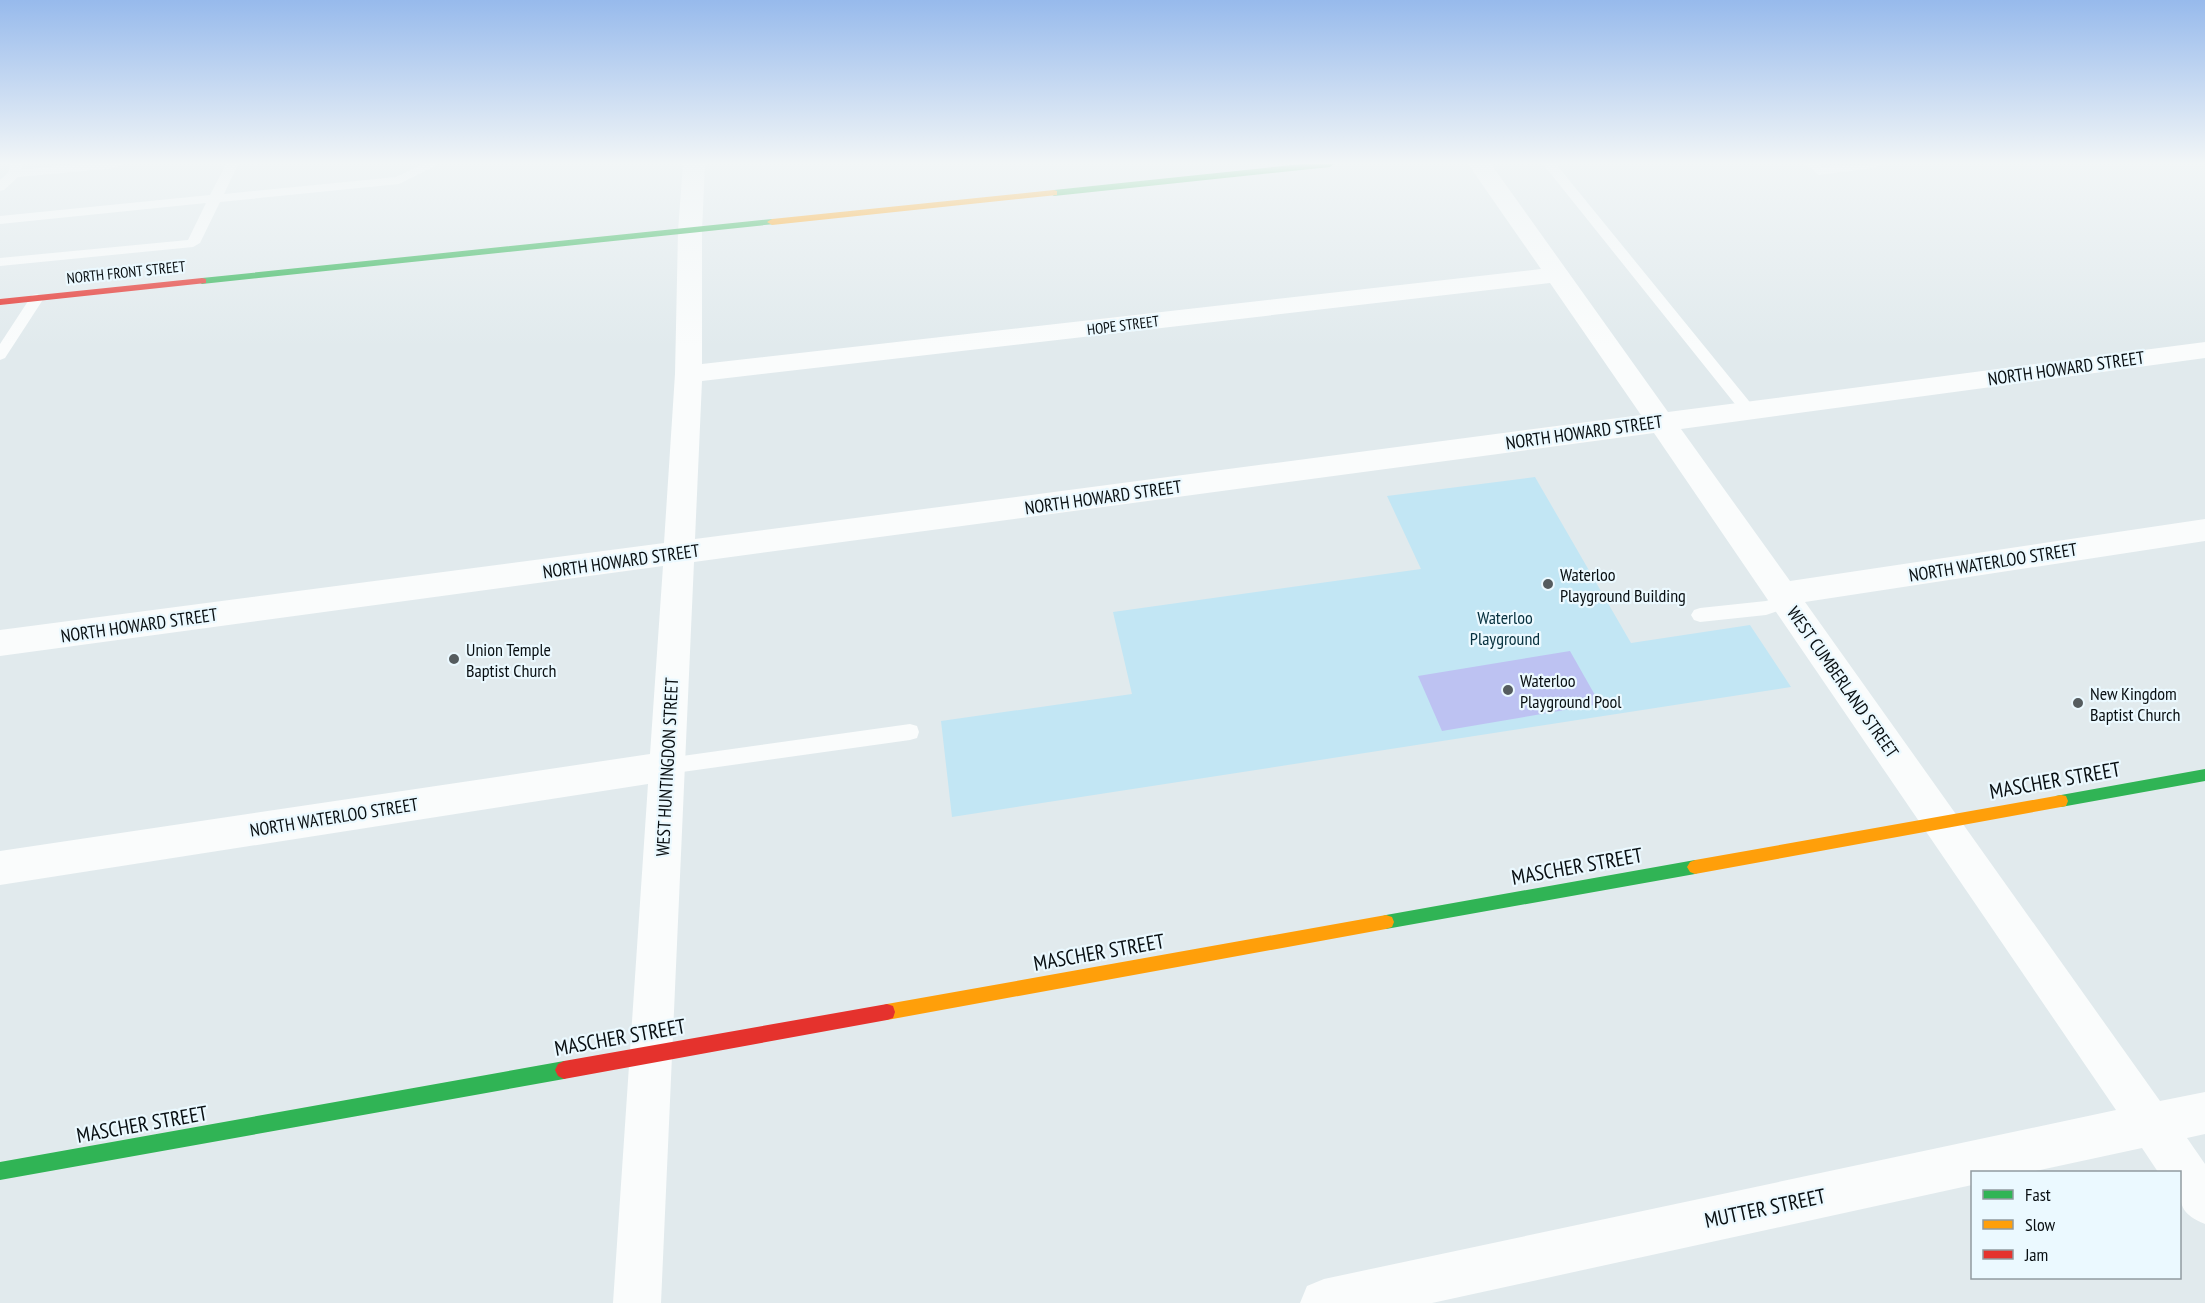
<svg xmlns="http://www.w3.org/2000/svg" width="2205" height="1303" viewBox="0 0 2205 1303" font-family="'PT Sans Narrow',sans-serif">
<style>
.green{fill:#c2e6f4}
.water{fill:#bdc2f2}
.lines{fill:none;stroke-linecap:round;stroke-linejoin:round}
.lane{fill:#fafcfc;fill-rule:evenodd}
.street{fill:#fafcfc;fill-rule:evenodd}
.fast{fill:#30b455;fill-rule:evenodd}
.slow{fill:#ff9f0a;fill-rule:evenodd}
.jam{fill:#e5322d;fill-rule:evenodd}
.poi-dot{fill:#555c5f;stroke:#ebf9ff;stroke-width:2}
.labels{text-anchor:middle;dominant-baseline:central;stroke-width:4.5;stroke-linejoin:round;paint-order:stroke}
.far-street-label{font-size:15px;fill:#090f12;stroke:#ebf9ff}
.street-label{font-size:18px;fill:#090f12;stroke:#ebf9ff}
.poi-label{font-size:18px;fill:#090f12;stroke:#ebf9ff;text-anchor:start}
.park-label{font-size:18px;fill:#06303e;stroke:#ebf9ff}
.near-street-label{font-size:21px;fill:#090f12;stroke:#ebf9ff}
</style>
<rect width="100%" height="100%" fill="#e1eaed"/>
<path class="green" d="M 1535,477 L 1631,643 L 1750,625 L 1791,687 L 952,817 L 941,721 L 1132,694 L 1113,612 L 1421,569 L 1387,496 Z"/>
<path class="water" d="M 1570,651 L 1600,704 L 1442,731 L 1418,676 Z"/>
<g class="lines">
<path class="lane" d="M 11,164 L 23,164 L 21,170 L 77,164 L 122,164 L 116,168 L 18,177 L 4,190 L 0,191 L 0,180 L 8,173 Z
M 226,164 L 238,164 L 224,194 L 396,177 L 423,164 L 439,164 L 399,184 L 220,202 L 200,243 L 193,247 L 0,266 L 0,258 L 188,240 L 206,203 L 0,224 L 0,216 L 210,195 Z
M 1543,164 L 1556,164 L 1753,406 L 1756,410 L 1753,414 L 1743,414 Z
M 1805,164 L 1819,164 L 1822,167 L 1880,164 L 1874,168 L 1819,175 Z
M 37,294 L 44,298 L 5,358 L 0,360 L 0,344 L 32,295 Z
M 1787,594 L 1793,596 L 1796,601 L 1793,606 L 1766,615 L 1700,622 L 1694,620 L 1691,615 L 1694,610 L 1700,608 L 1766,601 Z
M 910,724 L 917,726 L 919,732 L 917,738 L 910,740 L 668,774 L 661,772 L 658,766 L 661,760 L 668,758 Z"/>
<path class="street" d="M 683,164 L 705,164 L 702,231 L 702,364 L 1541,269 L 1468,164 L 1491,164 L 1668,412 L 2205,342 L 2205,358 L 1681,429 L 1790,581 L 2205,519 L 2205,541 L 1805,602 L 2160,1101 L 2205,1092 L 2205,1134 L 2187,1138 L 2205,1164 L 2205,1224 C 2176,1212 2180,1201 2180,1172 L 2158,1172 L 2142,1148 L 2031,1172 L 1972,1172 L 1972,1185 L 1432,1303 L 1300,1303 L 1307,1286 L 1324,1279 L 2116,1110 L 1654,433 L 694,562 L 661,1303 L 613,1303 L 648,784 L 0,885 L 0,851 L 650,754 L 663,566 L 0,656 L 0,630 L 664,543 L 675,374 L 678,231 ZM 1550,283 L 1641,415 L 695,539 L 702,381 Z"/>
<path class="fast" d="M 1302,164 L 1334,164 L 1330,167 L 1054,196 L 1049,193 L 1054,190 Z
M 772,219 L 777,222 L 775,224 L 202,284 L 197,281 L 202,278 Z
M 2205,769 L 2205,781 L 2061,807 L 2056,806 L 2054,801 L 2056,796 L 2061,795 Z
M 1695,860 L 1700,862 L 1703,867 L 1700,872 L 1695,874 L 1386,929 L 1380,927 L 1378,922 L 1380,917 L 1386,915 Z
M 564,1061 L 570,1064 L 573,1070 L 570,1076 L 564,1079 L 0,1180 L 0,1162 Z"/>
<path class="slow" d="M 1054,190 L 1057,191 L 1057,195 L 772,225 L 767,222 L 772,219 Z
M 2061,795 L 2066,796 L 2068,801 L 2066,806 L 2061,807 L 1695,874 L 1690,872 L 1687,867 L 1690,862 L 1695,860 Z
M 1386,915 L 1392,917 L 1394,922 L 1392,927 L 1386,929 L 887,1020 L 881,1018 L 879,1012 L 881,1006 L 887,1004 Z"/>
<path class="jam" d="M 202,278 L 206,279 L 206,283 L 0,305 L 0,299 Z
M 887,1004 L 893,1006 L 895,1012 L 893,1018 L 887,1020 L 564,1079 L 558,1076 L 555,1070 L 558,1064 L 564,1061 Z"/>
</g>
<linearGradient id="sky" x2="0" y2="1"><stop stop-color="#97baec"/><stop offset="0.47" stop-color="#f2f6f7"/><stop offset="1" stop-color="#f2f6f7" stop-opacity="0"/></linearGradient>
<rect width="2205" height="347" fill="url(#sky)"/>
<g class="poi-dot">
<circle cx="1548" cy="584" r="6"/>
<circle cx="454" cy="659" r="6"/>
<circle cx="1508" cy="690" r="6"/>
<circle cx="2078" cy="703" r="6"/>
</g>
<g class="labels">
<g class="far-street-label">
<text transform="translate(126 272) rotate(-6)">NORTH FRONT STREET</text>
<text transform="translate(1123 325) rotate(-7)">HOPE STREET</text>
</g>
<g class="street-label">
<text transform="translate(2066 368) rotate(-8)">NORTH HOWARD STREET</text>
<text transform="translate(1584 432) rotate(-8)">NORTH HOWARD STREET</text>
<text transform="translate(1103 497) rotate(-8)">NORTH HOWARD STREET</text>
<text transform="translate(621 561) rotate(-8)">NORTH HOWARD STREET</text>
<text transform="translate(1993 562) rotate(-9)">NORTH WATERLOO STREET</text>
<text transform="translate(139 625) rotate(-8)">NORTH HOWARD STREET</text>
<text transform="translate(1843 682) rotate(55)">WEST CUMBERLAND STREET</text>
<text transform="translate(667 767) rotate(-87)">WEST HUNTINGDON STREET</text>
<text transform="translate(334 817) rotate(-9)">NORTH WATERLOO STREET</text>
</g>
<g class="poi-label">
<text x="1560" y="574">Waterloo<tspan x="1560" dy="21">Playground Building</tspan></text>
<text x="466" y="649">Union Temple<tspan x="466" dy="21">Baptist Church</tspan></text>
<text x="1520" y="680">Waterloo<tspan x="1520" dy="21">Playground Pool</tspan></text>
<text x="2090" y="693">New Kingdom<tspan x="2090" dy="21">Baptist Church</tspan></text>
</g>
<g class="park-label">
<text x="1505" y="617">Waterloo<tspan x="1505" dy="21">Playground</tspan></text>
</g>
<g class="near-street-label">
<text transform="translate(2055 780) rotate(-10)">MASCHER STREET</text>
<text transform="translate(1577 866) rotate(-10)">MASCHER STREET</text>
<text transform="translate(1099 952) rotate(-10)">MASCHER STREET</text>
<text transform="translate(620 1037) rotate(-10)">MASCHER STREET</text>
<text transform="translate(142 1124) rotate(-10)">MASCHER STREET</text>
<text transform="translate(1765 1208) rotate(-12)">MUTTER STREET</text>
</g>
</g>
<rect x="1971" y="1171" width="210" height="108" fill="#ebf9ff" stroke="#919ba0" stroke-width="1.5"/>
<rect x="1983" y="1190" width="30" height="9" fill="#30b455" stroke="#919ba0" stroke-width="1.5"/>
<text x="2025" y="1201" font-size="18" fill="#090f12">Fast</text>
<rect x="1983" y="1220" width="30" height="9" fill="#ff9f0a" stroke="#919ba0" stroke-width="1.5"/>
<text x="2025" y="1231" font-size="18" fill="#090f12">Slow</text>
<rect x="1983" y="1250" width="30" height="9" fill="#e5322d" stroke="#919ba0" stroke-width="1.5"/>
<text x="2025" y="1261" font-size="18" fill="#090f12">Jam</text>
</svg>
